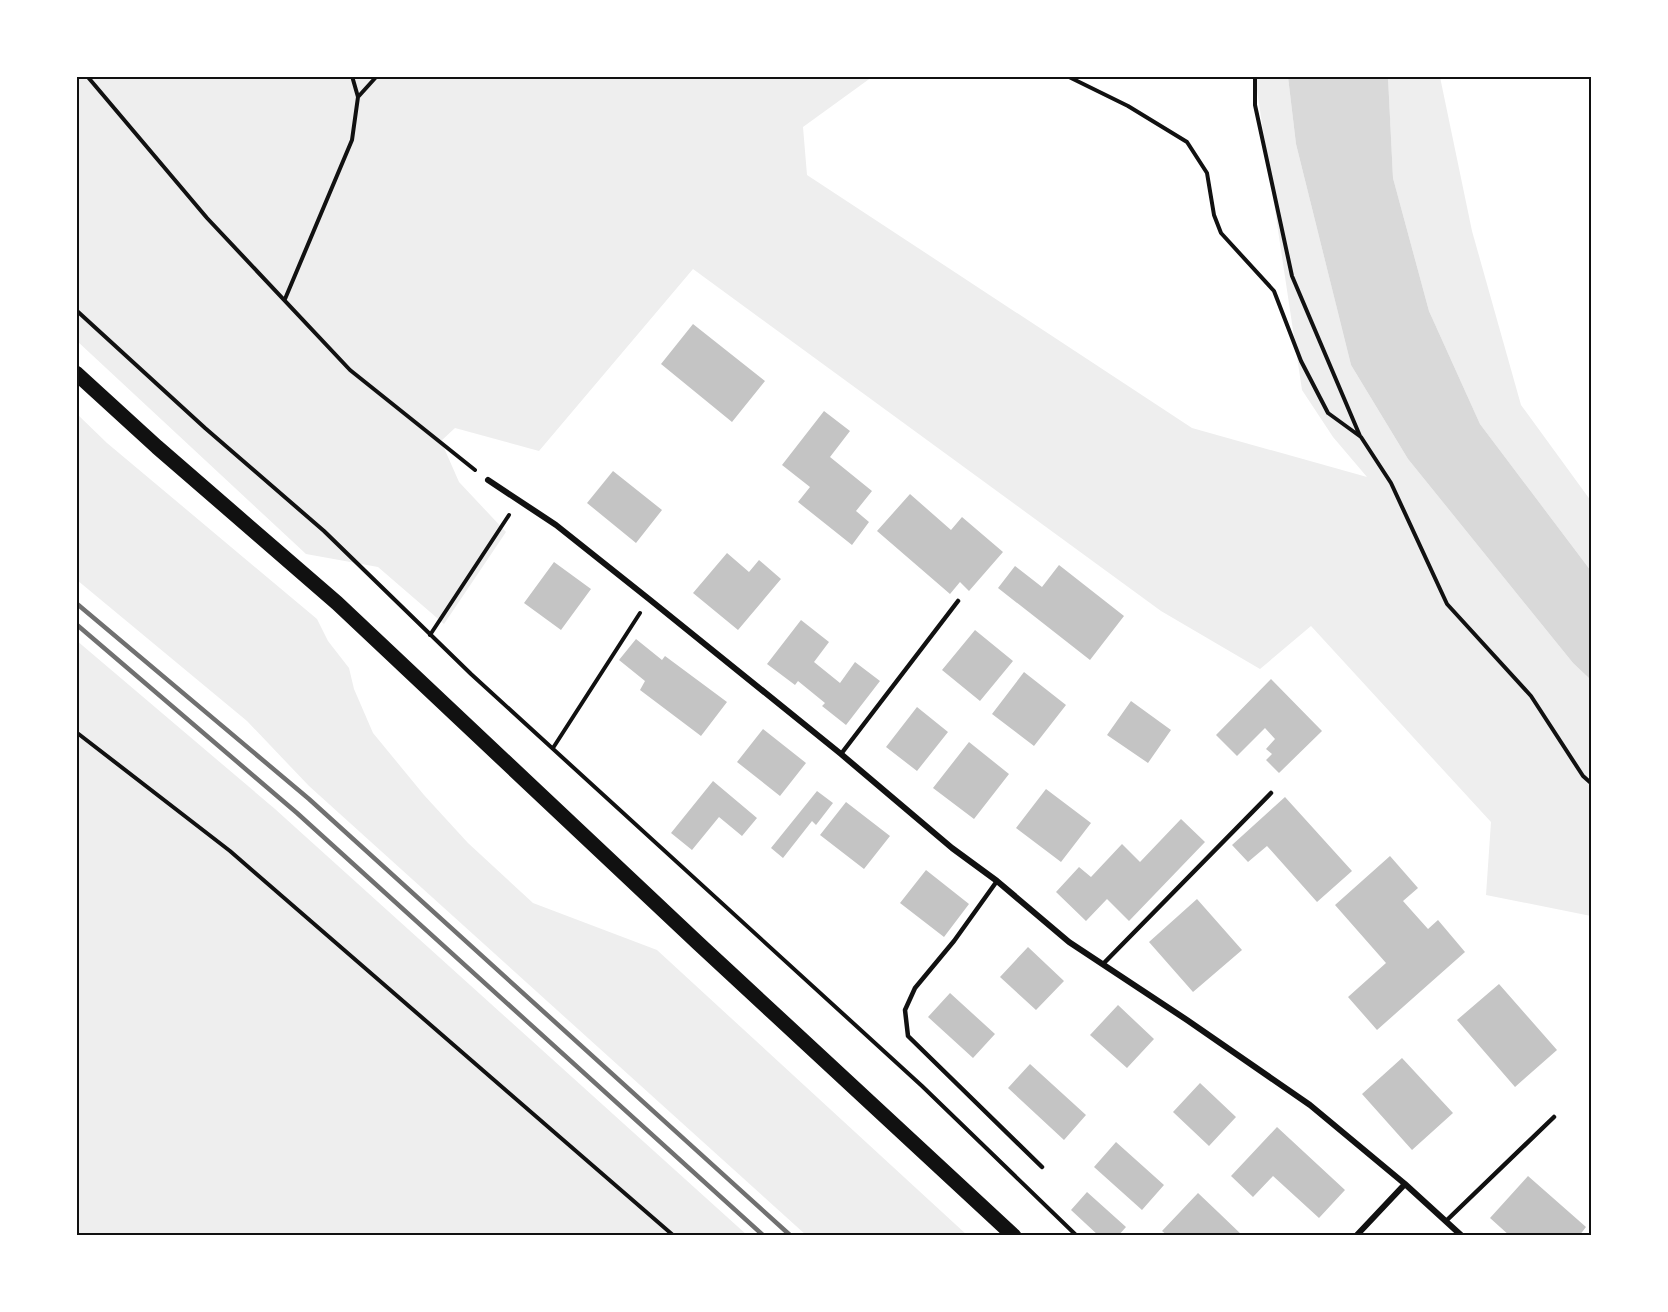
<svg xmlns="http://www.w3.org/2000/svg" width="1668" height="1312" viewBox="0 0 1668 1312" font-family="Figtree,sans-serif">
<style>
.green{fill:#eee}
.water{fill:#d9d9d9}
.building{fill:#c4c4c4}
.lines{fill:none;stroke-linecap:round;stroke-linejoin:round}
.path{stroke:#111;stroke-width:4}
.service{stroke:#111;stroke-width:4.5}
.minor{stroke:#111;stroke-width:6}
.primary{stroke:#111;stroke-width:15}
.rail{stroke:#707070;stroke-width:4.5}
.neatline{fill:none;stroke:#111;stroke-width:2}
</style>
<rect width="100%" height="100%" fill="#fff"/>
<path class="green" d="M 76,77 L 872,77 L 803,127 L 807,175 L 1192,428 L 1367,477 L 1333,437 L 1302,390 L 1255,77 L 1288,77 L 1296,144 L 1351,365 L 1408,459 L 1573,663 L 1591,680 L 1591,916 L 1486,895 L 1491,822 L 1311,626 L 1260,669 L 1161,611 L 693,269 L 539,451 L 455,428 L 441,441 L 459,482 L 506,532 L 444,624 L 378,567 L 306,554 L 77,341 Z
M 1388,77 L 1440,77 L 1472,231 L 1521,405 L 1591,501 L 1591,571 L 1480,424 L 1429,311 L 1393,178 Z
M 77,414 L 107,443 L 317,619 L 328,641 L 349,668 L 354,689 L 373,733 L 424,795 L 468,843 L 533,903 L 657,950 L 967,1235 L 806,1235 L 309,786 L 247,721 L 77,580 Z
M 76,640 L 275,809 L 747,1235 L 77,1235 Z"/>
<path class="water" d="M 1288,77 L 1388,77 L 1393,178 L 1429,311 L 1480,424 L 1591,571 L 1591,680 L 1573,663 L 1408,459 L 1351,365 L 1296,144 Z"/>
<path class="building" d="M 693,324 L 765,381 L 732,422 L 661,364 Z
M 824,411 L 850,431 L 830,457 L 872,491 L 856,511 L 869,522 L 852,545 L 798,502 L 810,487 L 782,465 Z
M 613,471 L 662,510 L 636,543 L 587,503 Z
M 910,494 L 951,530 L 962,517 L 1003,552 L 969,591 L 960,582 L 950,594 L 877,531 Z
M 727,553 L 749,572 L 759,560 L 781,579 L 738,630 L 693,593 Z
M 554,562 L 591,589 L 561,630 L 524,603 Z
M 1059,565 L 1124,616 L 1090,660 L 998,588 L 1015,566 L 1042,587 Z
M 801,620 L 829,642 L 814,662 L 840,683 L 855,662 L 880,681 L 846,725 L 822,706 L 825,703 L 798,681 L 795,685 L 767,664 Z
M 975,630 L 1013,661 L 980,701 L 942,670 Z
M 636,639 L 662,660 L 665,656 L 727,702 L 701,736 L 640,690 L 645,681 L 619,660 Z
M 1024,672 L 1066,705 L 1034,746 L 992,714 Z
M 1271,679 L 1322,731 L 1279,773 L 1266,760 L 1272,754 L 1266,749 L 1275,739 L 1265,728 L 1237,756 L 1216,735 Z
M 1131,701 L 1171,730 L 1148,763 L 1107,735 Z
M 917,707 L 948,732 L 917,771 L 886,747 Z
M 763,729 L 806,763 L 780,796 L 737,762 Z
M 969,742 L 1009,774 L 974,819 L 933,788 Z
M 713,781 L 757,818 L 742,836 L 719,817 L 692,850 L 671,833 Z
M 1046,789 L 1091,823 L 1061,862 L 1016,828 Z
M 817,791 L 833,803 L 816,825 L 812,821 L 783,858 L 771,848 Z
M 1285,797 L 1352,871 L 1317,902 L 1267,846 L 1248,862 L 1232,845 Z
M 846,802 L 890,836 L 864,869 L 820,835 Z
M 1181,819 L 1205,842 L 1129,921 L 1107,899 L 1086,921 L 1056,892 L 1079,867 L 1091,877 L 1122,844 L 1140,862 Z
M 1390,856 L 1418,888 L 1403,901 L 1428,929 L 1438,920 L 1465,952 L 1377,1030 L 1348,997 L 1386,963 L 1335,905 Z
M 926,870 L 969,904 L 944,937 L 900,903 Z
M 1197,899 L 1242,950 L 1193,992 L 1149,942 Z
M 1028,947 L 1064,981 L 1036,1010 L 1000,977 Z
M 1499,984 L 1557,1050 L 1515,1087 L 1457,1020 Z
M 950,993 L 995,1034 L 973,1058 L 928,1017 Z
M 1118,1005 L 1154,1039 L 1127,1068 L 1090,1035 Z
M 1402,1058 L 1453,1113 L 1412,1150 L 1362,1094 Z
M 1030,1064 L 1086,1115 L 1064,1140 L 1008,1088 Z
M 1200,1083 L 1236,1117 L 1209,1146 L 1173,1112 Z
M 1277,1127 L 1345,1190 L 1319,1218 L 1273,1176 L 1253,1197 L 1231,1176 Z
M 1116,1142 L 1164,1185 L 1142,1210 L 1094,1167 Z
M 1528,1176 L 1586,1227 L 1579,1236 L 1510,1236 L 1490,1218 Z
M 1087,1192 L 1126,1227 L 1118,1236 L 1099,1236 L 1071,1210 Z
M 1198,1193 L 1218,1212 L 1243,1236 L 1168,1236 L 1162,1231 Z"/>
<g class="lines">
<path class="path" d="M 87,76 L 207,218 L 350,370 L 475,470
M 1067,76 L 1128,106 L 1187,142 L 1207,173 L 1214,215 L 1221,233 L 1274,291 L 1301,361 L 1328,413 L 1361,437 L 1391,483 L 1447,604 L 1531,696 L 1583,776 L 1592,784
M 1255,76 L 1255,105 L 1292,276 L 1360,436
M 358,97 L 377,76
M 285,299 L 352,140 L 358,97 L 352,76
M 76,310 L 205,428 L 324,531 L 471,674 L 922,1086 L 1077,1236
M 430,635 L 509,515
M 76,732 L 230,851 L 674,1236
M 553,748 L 640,613"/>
<path class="service" d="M 841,754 L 958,601
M 997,881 L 954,941 L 915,988 L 905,1010 L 908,1036 L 1042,1167
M 1103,964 L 1271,793
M 1446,1221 L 1554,1117"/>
<path class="minor" d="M 488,480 L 556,525 L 649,599 L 841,754 L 952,848 L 997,881 L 1069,942 L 1187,1020 L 1310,1105 L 1405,1184 L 1462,1236
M 1356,1236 L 1405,1184"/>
<path class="primary" d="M 76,373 L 157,447 L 337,603 L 699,944 L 1014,1236"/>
<path class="rail" d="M 76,603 L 309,799 L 791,1236
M 76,624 L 297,813 L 764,1236"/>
</g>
<rect width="1668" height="1312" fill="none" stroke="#ffffff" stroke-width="156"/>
<rect x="78" y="78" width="1512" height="1156" class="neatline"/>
</svg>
